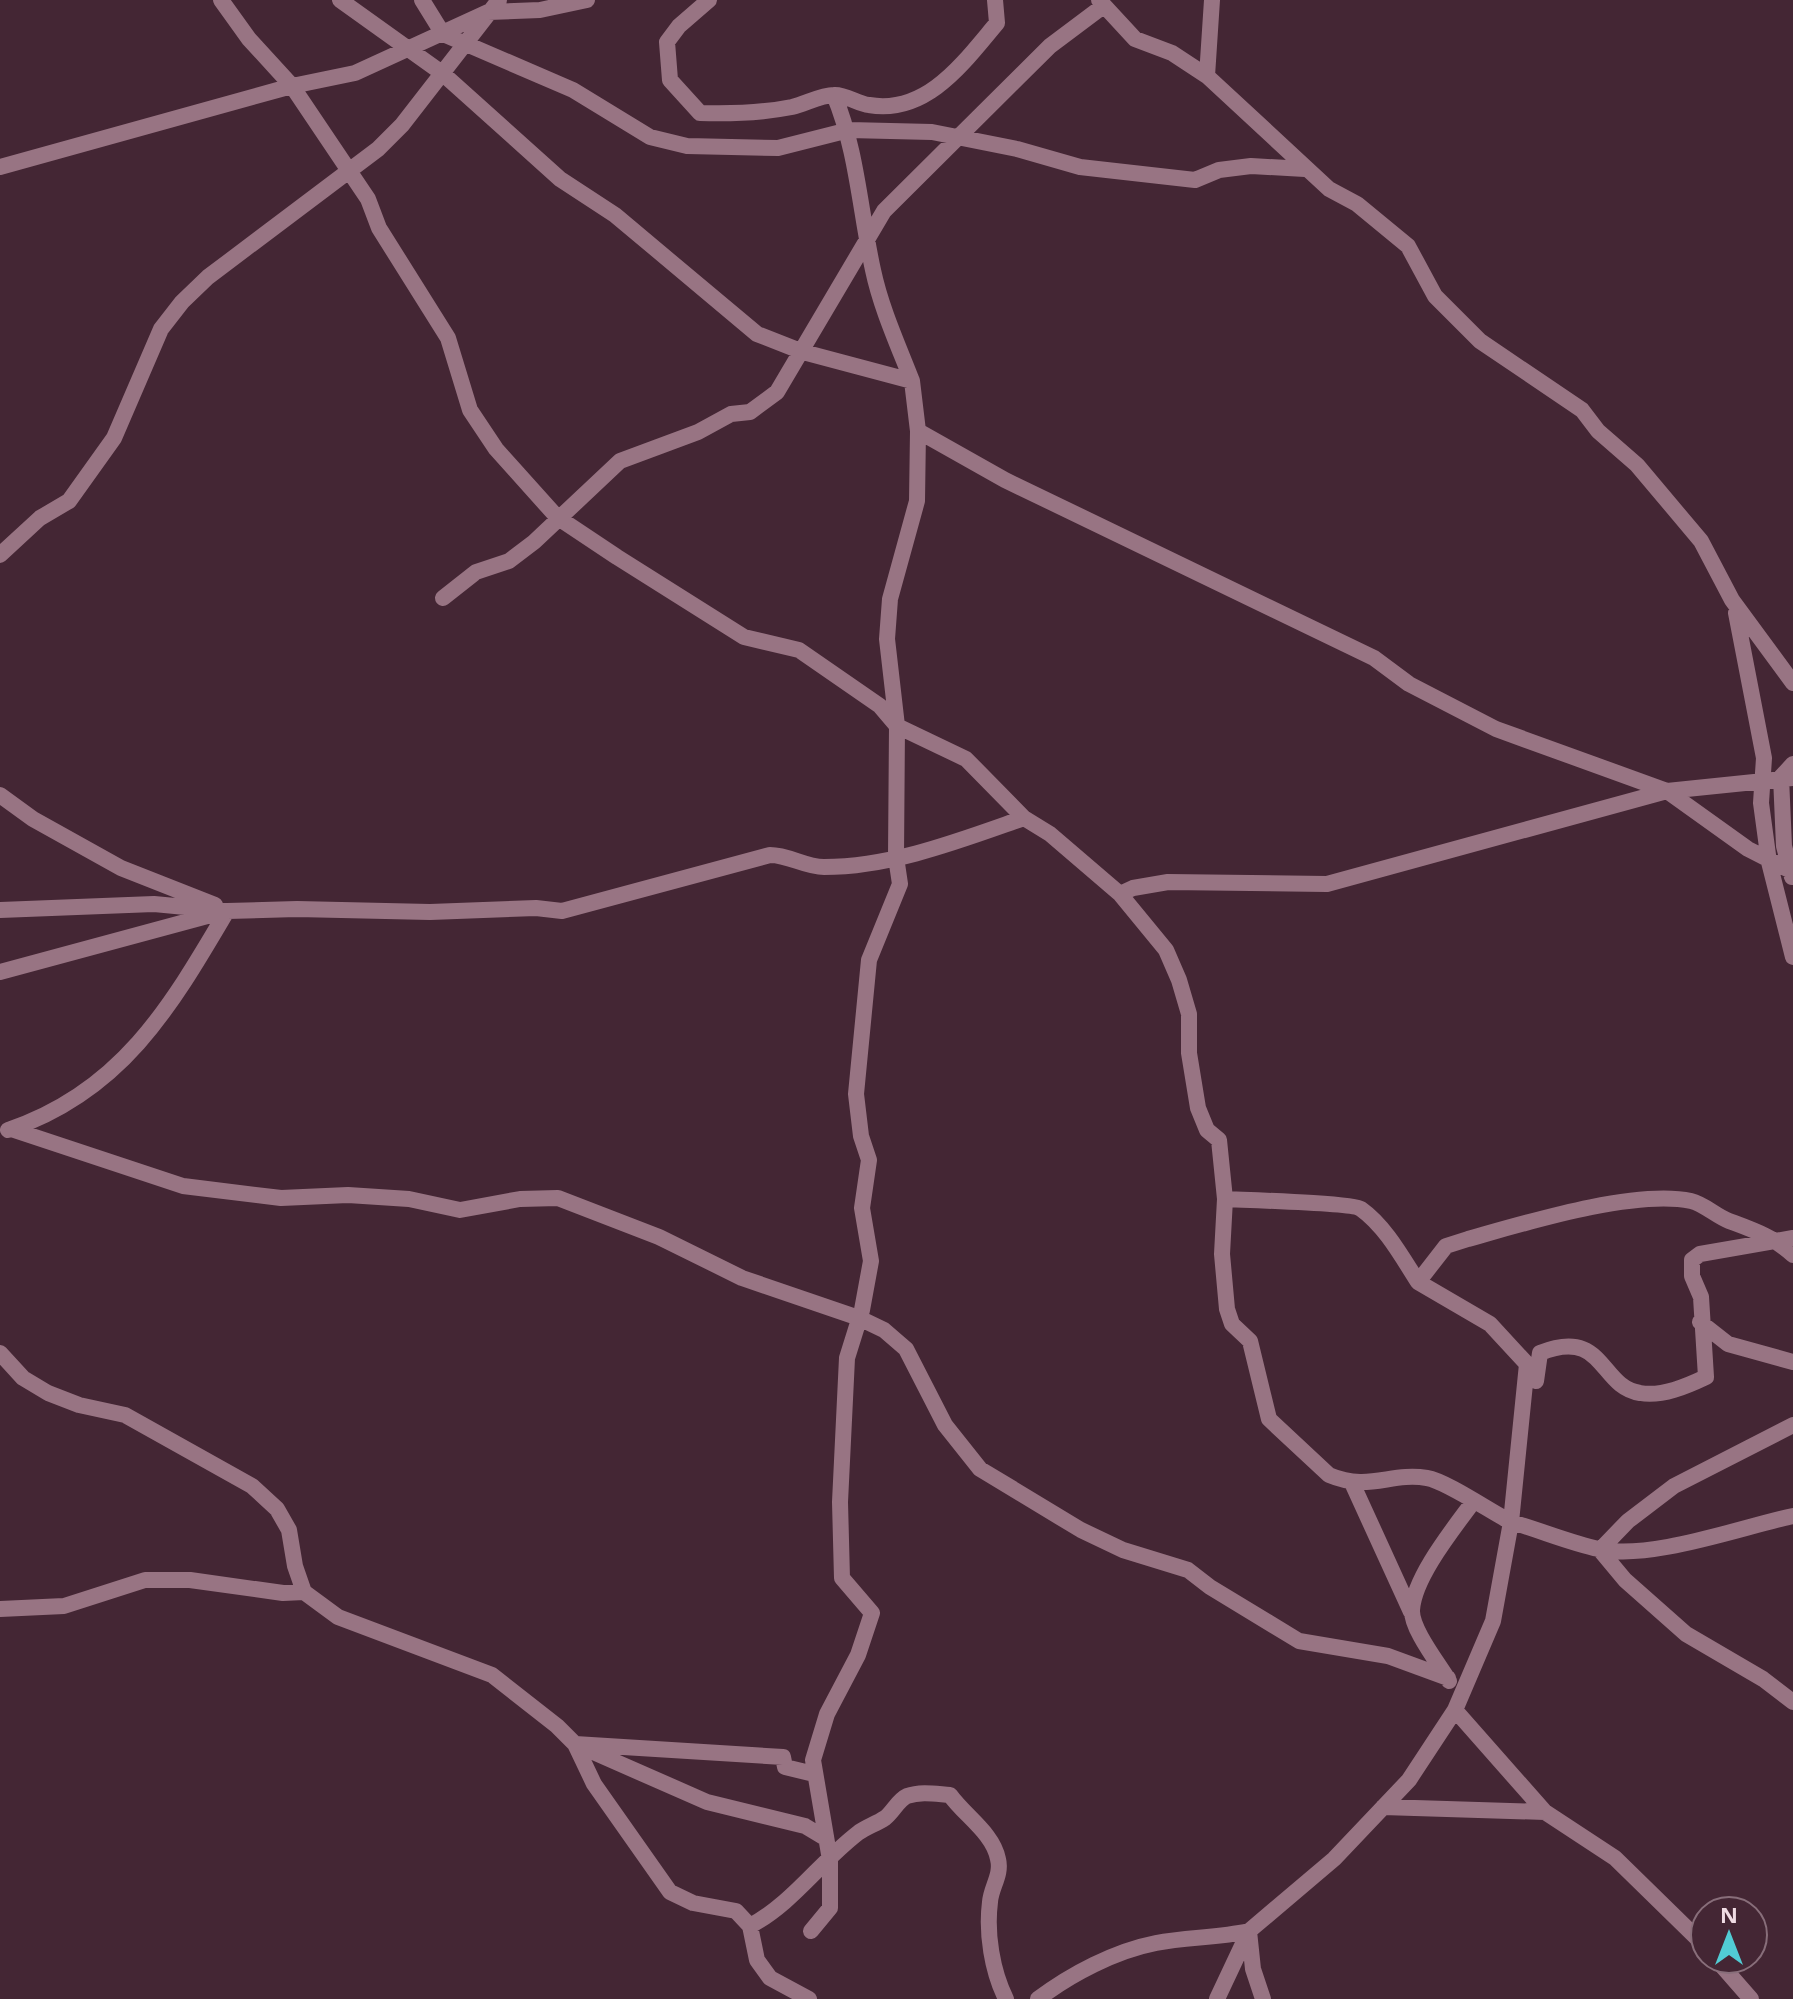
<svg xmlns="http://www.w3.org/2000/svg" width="1793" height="1999" viewBox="0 0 1793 1999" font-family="'Open Sans',sans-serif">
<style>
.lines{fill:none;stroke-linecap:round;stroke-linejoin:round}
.minor{stroke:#987483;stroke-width:16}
</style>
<rect width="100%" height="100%" fill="#442634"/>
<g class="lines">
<path class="minor" d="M 221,0 L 249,39 L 292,86 L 368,199 L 379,228 L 448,338 L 470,410 L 496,449 L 557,517 L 617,557 L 744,637 L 799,650 L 880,706 L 897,726 L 966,759 L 1024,818 L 1050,834 L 1120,894 L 1166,950 L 1179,980 L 1189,1014 L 1189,1053 L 1198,1108 L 1207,1130 L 1219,1140 L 1225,1199
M 340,0 L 442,73 L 560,179 L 615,215 L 757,334 L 803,352 L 912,381 L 918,431
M 422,0 L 443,34 L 573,90 L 650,137 L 687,146 L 778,148 L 849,130 L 932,132 L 1017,149 L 1080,167 L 1195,180 L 1219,170 L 1251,166 L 1305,169
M 709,0 L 679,26 L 667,42 L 670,80 L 700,113 C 732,114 762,113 792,107 C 805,104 821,95 834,95 C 845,94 858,104 869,105 C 927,115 964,62 997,23 L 995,0
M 1099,0 L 1135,39 L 1172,53 L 1207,76 L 1329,189 L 1357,204 L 1408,246 L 1435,296 L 1480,341 L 1582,410 L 1598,431 L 1637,465 L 1701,541 L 1732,600 L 1793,683
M 1207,76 L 1212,0
M 834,95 C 857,150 860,211 873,270 C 881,308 898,345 912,381
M 0,167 L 292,86 L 355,73 L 488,12 L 540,10 L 587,0
M 0,555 L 40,518 L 69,501 L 114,438 L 161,329 L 182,302 L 208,277 L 378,149 L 402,125 L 499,0
M 443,598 L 476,572 L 509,561 L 534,542 L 620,461 L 698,432 L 731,414 L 750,412 L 777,392 L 884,211 L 1050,46 L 1102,7
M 1736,613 L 1764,758 L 1761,803 L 1769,862 L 1793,957
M 0,795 L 33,819 L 121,868 L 215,905
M 1792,877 L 1784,846 L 1781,777 L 1793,764
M 1120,894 L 1133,888 L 1168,882 L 1327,884 L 1667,791 L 1793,778
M 0,910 L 154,904 L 227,911 L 297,909 L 430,912 L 536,908 L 562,911 L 770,855 C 789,855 805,867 824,867 C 892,867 961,840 1024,818
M 0,972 L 211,915
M 11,1129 L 183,1186 L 281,1198 L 348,1195 L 409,1199 L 460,1210 L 520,1199 L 558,1198 L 659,1237 L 742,1278 L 859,1318 L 884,1330 L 906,1349 L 945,1425 L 980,1469 L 1081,1530 L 1123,1550 L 1188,1570 L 1210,1587 L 1299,1641 L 1388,1656 L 1448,1678
M 8,1130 C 121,1092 170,1008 227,911
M 1793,1255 C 1774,1237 1753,1230 1729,1221 C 1716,1216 1704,1204 1691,1201 C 1635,1189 1525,1223 1468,1239 L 1446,1246 L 1418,1282 L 1490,1324 L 1527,1364 L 1511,1522 C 1540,1530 1570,1543 1599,1549 C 1648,1561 1742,1527 1793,1516
M 1700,1322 L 1728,1344 L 1793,1362
M 0,1353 L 23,1378 L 48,1393 L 79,1405 L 125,1415 L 252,1486 L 277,1509 L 289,1530 L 295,1566 L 304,1592 L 338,1617 L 492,1675 L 557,1726 L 575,1744 L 594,1784 L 670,1892 L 693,1903 L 736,1911 L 750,1926 L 757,1960 L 770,1978 L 809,1999
M 1536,1381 L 1540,1353 C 1605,1327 1599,1387 1640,1393 C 1662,1397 1687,1386 1706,1377 L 1701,1297 L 1692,1276 L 1692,1260 L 1700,1254 L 1793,1238
M 1793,1425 L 1674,1486 L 1628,1521 L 1600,1550 L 1625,1580 L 1686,1634 L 1763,1679 L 1793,1702
M 1353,1485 L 1411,1612
M 0,1609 L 64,1606 L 145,1580 L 190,1580 L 283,1593 L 304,1592
M 1449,1681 C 1439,1664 1411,1629 1412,1610 C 1414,1577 1454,1528 1473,1502
M 1455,1710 L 1545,1812 L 1615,1858 L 1705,1946
M 814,1774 L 785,1767 L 783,1757 L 575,1744 L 707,1802 L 805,1826 L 825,1838
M 1383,1807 L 1545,1812
M 750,1926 C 793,1903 819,1863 858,1833 C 866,1827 876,1824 885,1818 C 893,1812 898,1800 907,1796 C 921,1791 936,1794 950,1795 C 965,1816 993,1833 998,1859 C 1002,1875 991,1887 990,1902 C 986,1933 992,1971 1006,1999
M 811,1931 L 830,1908 L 830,1860 L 813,1760 L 827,1714 L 858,1655 L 872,1613 L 842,1578 L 840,1502 L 847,1358 L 862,1310 L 871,1261 L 862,1208 L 869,1160 L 861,1136 L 856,1094 L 869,960 L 900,884 L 896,857 L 897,726 L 887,639 L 890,599 L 917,501 L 918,431 L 1005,480 L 1374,658 L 1409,684 L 1496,729 L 1667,791 L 1748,849 L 1793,872
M 1249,1931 L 1253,1969 L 1263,1999
M 1716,1959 L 1751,1999
M 1038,1999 C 1071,1974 1115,1951 1156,1943 C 1187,1937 1218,1938 1249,1931
M 1217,1999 L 1249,1931 L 1334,1859 L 1409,1780 L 1455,1710 L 1493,1621 L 1511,1522 C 1491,1512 1446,1481 1427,1478 C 1390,1472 1369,1492 1329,1475 L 1269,1419 L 1250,1341 L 1232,1324 L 1227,1309 L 1222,1254 L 1225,1199 C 1244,1200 1353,1203 1361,1209 C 1385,1226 1402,1257 1418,1282"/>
</g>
<g transform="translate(1729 1935)"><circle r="38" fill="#442634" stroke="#886e7a" stroke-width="2"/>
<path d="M0-6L14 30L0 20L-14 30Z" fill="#51ccd4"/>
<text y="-12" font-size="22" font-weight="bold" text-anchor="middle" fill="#efdbe3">N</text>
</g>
</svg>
